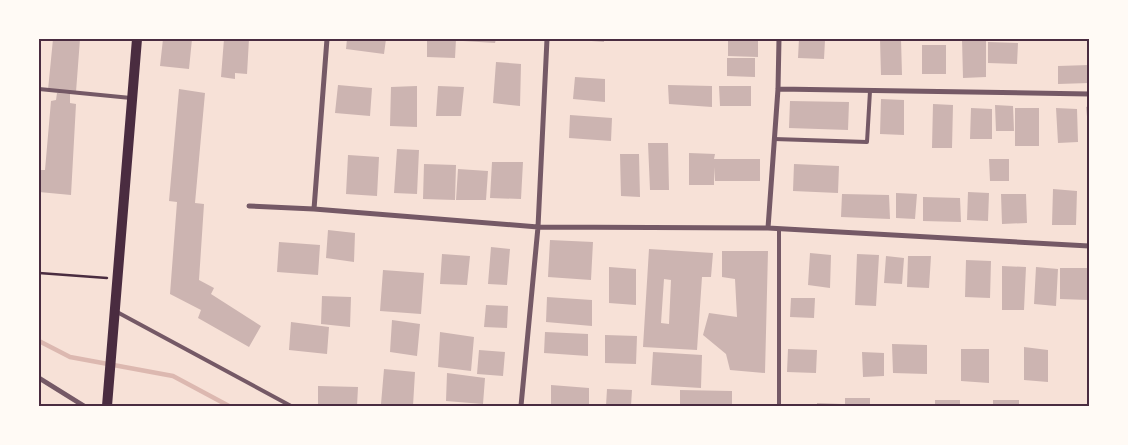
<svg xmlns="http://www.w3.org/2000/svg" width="1128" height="445" viewBox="0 0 1128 445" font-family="Barlow,sans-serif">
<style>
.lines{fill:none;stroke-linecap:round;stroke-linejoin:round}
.stream{stroke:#dcb8b0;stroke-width:4.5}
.building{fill:#ccb4b1;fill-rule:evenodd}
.path{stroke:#4a2c40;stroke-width:2.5}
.service{stroke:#755966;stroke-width:4}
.minor{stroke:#755966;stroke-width:5}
.secondary{stroke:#4a2c40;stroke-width:10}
.neatline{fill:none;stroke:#4a2c40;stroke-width:2}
</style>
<rect width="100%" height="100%" fill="#f7e1d7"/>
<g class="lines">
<path class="stream" d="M 39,341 L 70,357 L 173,376 L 229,406"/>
</g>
<path class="building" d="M 53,39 L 80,39 L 76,92 L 48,90 Z
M 163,39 L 192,39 L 189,69 L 160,66 Z
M 224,39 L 249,39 L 247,74 L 235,73 L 235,79 L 221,77 Z
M 347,39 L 386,39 L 384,54 L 346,49 Z
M 427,39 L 456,39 L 455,58 L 427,57 Z
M 463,39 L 496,39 L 495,43 L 463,41 Z
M 579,39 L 604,39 L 604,42 L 579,40 Z
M 728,39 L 758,39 L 758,57 L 728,56 Z
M 799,39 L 825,40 L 824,59 L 798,58 Z
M 880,39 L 901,39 L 902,75 L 881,75 Z
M 962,39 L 986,39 L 986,77 L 963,78 Z
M 988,42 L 1018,43 L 1017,64 L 988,63 Z
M 922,45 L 946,45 L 946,74 L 922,74 Z
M 727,58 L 755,58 L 755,77 L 727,76 Z
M 496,62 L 521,64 L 520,106 L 493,103 Z
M 1089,65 L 1089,83 L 1058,84 L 1058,66 Z
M 575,77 L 605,79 L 605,102 L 573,99 Z
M 338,85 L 372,88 L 370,116 L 335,113 Z
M 668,85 L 712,86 L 712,107 L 669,104 Z
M 417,86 L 417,127 L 390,126 L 391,87 Z
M 438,86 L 464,87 L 461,116 L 436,116 Z
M 719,86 L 751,86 L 751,106 L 720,106 Z
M 179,89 L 205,93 L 195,203 L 204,204 L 199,280 L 214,288 L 211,294 L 261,326 L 249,347 L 198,318 L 201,310 L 170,294 L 177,202 L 169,201 Z
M 57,93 L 70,94 L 70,103 L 76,104 L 71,195 L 39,192 L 39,170 L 45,170 L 51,101 L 56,100 Z
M 881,99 L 904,100 L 904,135 L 880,134 Z
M 790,101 L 849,102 L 848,130 L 789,128 Z
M 933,104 L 953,105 L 952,148 L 932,148 Z
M 995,105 L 1013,106 L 1014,131 L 996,131 Z
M 1089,106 L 1089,126 L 1088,126 L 1086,107 Z
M 971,108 L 992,109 L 992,139 L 970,139 Z
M 1015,108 L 1039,108 L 1039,146 L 1015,146 Z
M 1056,108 L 1077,109 L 1078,142 L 1058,143 Z
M 570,115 L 612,118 L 611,141 L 569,138 Z
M 648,143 L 668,143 L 669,190 L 650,190 Z
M 397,149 L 419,150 L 417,194 L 394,193 Z
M 689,153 L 715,154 L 714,159 L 760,159 L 760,181 L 715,181 L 714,167 L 714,185 L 689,185 Z
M 620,154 L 639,154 L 640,197 L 621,196 Z
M 348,155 L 379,157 L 377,196 L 346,194 Z
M 989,159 L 1009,159 L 1009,181 L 990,181 Z
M 492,162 L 523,162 L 521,199 L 490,198 Z
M 424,164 L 456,165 L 455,200 L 423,199 Z
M 794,164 L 839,166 L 838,193 L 793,191 Z
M 458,169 L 488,171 L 486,200 L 456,200 Z
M 1053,189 L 1077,191 L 1076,225 L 1052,225 Z
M 968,192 L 989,193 L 988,221 L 967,220 Z
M 896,193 L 917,194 L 915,219 L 896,218 Z
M 842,194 L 889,195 L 890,219 L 841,217 Z
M 1001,194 L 1026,194 L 1027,223 L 1002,224 Z
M 923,197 L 960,198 L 961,222 L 923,221 Z
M 328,230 L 355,233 L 354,262 L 326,258 Z
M 550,240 L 593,242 L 591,280 L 548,277 Z
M 279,242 L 320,245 L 318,275 L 277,272 Z
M 491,247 L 510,249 L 507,285 L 488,284 Z
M 649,249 L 713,253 L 711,277 L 702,277 L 697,350 L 643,347 ZM 664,279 L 671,280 L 669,324 L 661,323 Z
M 722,251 L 768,251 L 765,373 L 730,370 L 726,354 L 703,335 L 709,313 L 737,317 L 735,279 L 722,277 Z
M 810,253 L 831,255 L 830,288 L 808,285 Z
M 442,254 L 470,256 L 467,285 L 440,284 Z
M 857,254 L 879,255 L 876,306 L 855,305 Z
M 886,256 L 904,258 L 902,284 L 884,283 Z
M 908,256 L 931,256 L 929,288 L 907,287 Z
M 966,260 L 991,261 L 990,298 L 965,297 Z
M 1002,266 L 1026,267 L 1024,310 L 1002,310 Z
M 609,267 L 636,269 L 636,305 L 609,303 Z
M 1036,267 L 1058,269 L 1056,306 L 1034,304 Z
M 1060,268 L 1089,268 L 1089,300 L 1060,299 Z
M 383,270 L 424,273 L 421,314 L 380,311 Z
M 322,296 L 351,297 L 350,327 L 321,324 Z
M 547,297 L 592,300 L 592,326 L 546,322 Z
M 791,298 L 815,298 L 814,318 L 790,317 Z
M 486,305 L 508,306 L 507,328 L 484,327 Z
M 392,320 L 420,324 L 417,356 L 390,352 Z
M 291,322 L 329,327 L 327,354 L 289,350 Z
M 440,332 L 474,337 L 471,371 L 438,367 Z
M 545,332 L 588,334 L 588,356 L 544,353 Z
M 605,335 L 637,336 L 636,364 L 605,363 Z
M 892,344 L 927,345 L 927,374 L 893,373 Z
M 1024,347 L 1048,350 L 1048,382 L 1024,380 Z
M 788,349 L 817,350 L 816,373 L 787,372 Z
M 961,349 L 989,349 L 989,383 L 961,381 Z
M 479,350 L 505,352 L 503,376 L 477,374 Z
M 653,352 L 702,355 L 701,388 L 651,385 Z
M 862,352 L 884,353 L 884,376 L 863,377 Z
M 384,369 L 415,372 L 413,406 L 381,404 Z
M 447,373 L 485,378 L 483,404 L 446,401 Z
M 551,385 L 589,388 L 589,406 L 551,406 Z
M 318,386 L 358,387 L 357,406 L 318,406 Z
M 607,389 L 632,390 L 631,406 L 606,406 Z
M 680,390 L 732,391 L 732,406 L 680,406 Z
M 845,398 L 870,398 L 870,406 L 845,406 Z
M 935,400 L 960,400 L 960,406 L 935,406 Z
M 993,400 L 1019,400 L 1019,406 L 993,406 Z
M 817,403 L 842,404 L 842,406 L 817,406 Z"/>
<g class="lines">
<path class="path" d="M 39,273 L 107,278"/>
<path class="service" d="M 39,89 L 131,98
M 774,139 L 867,142 L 870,91
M 779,229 L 779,406
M 117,312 L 291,406"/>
<path class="minor" d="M 778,89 L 1089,94
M 249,206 L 314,209 L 538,227 L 768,228 L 1089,246
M 314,209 L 327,39
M 768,228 L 778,89 L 779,39
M 39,378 L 84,406
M 521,406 L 538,227 L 547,39"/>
<path class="secondary" d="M 107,406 L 137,39"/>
</g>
<rect width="1128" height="445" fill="none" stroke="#fffaf5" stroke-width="80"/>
<rect x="40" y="40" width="1048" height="365" class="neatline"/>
</svg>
